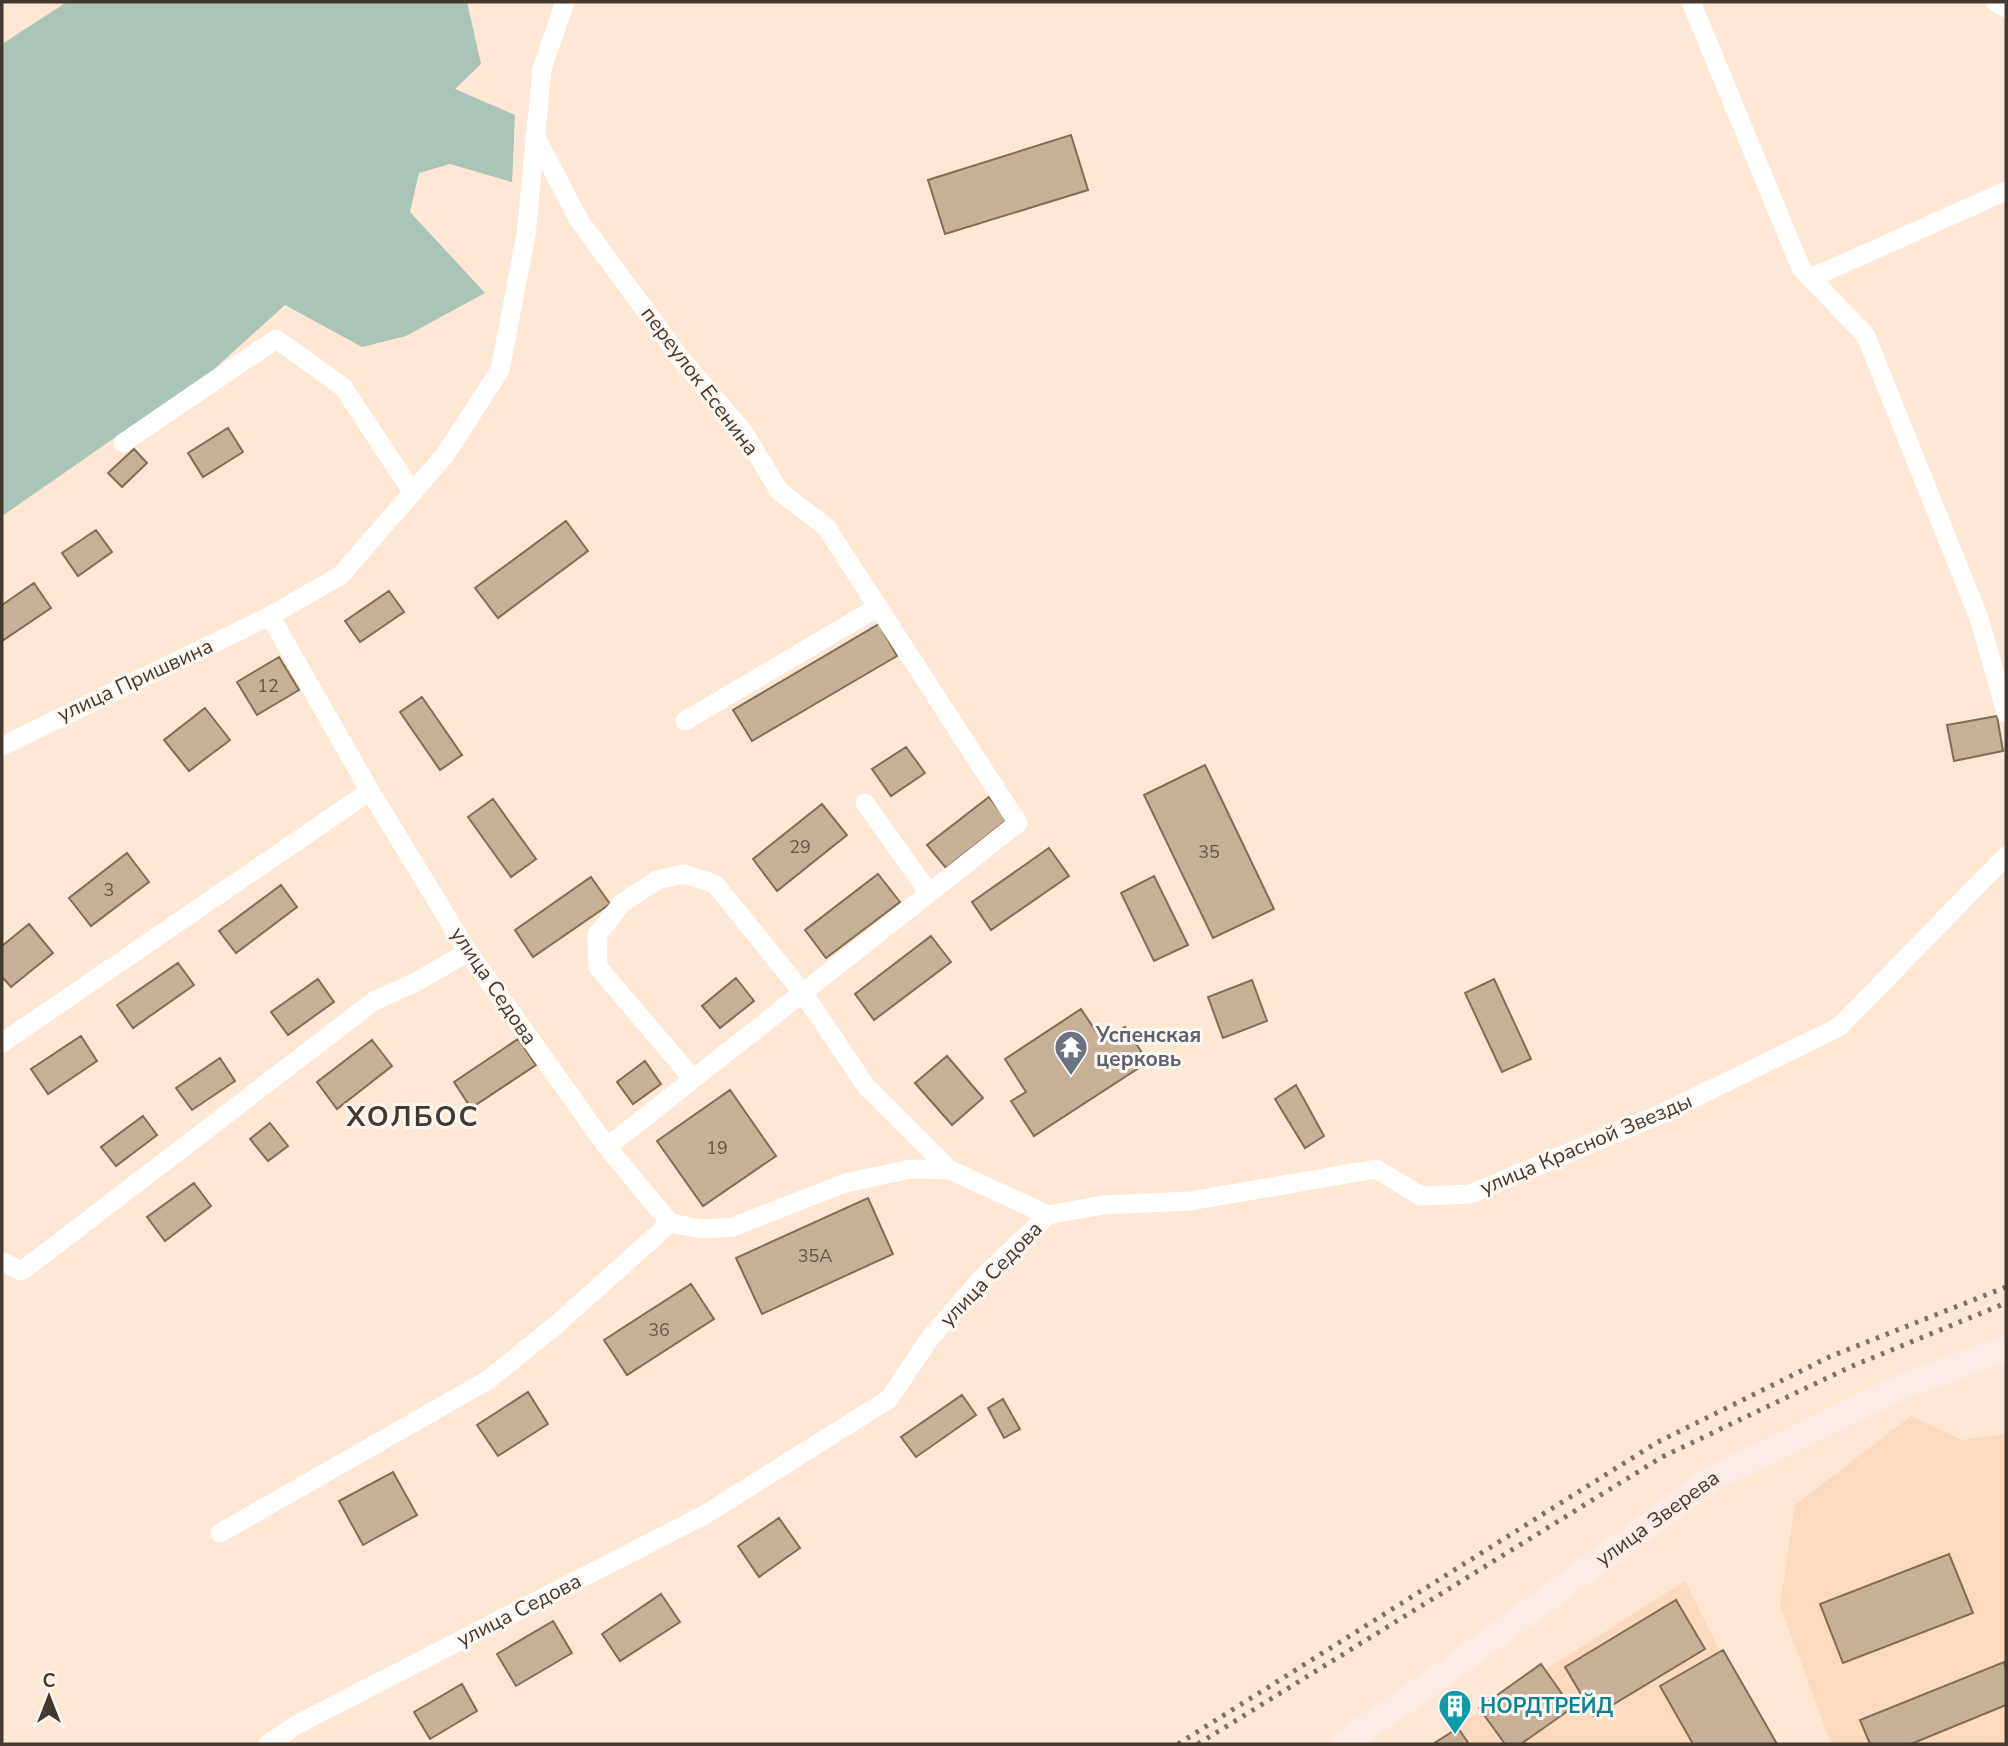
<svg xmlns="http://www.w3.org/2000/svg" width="2008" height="1746" viewBox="0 0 2008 1746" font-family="'Nunito Sans',sans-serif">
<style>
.built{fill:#fddabd}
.green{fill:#aac4b7}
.building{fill:#c6b198;stroke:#826d54;stroke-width:2}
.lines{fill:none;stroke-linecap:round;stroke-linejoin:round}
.street{stroke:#fff;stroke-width:19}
.secondary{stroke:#fbece8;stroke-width:26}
.rail{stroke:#807165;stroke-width:5;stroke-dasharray:3.5 7;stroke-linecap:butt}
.labels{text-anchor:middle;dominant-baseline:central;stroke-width:6;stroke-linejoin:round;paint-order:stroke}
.number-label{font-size:18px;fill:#64574a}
.street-label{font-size:21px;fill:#443930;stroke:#fdf8f3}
.worship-label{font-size:21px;font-weight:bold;fill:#5b616d;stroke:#fdf8f3;text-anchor:start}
.culture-label{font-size:21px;font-weight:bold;fill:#0d838f;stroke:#fdf8f3;text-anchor:start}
.district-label{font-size:28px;font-weight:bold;letter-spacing:2px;fill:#443930;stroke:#fdf8f3}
</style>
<rect width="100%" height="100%" fill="#fee7d4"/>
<path class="built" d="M 1911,1416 L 1962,1440 L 2006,1434 L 2006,1744 L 1831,1744 L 1780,1605 L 1795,1505 Z
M 1685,1581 L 1766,1744 L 1429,1744 Z"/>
<path class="green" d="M 67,2 L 467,2 L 481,64 L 455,89 L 515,115 L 512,182 L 450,164 L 419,173 L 410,212 L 485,293 L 406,336 L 362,347 L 285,305 L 214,369 L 2,516 L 2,44 Z"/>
<path class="building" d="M 1071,135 L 1088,190 L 945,234 L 928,180 Z
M 228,428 L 243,452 L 203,477 L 188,453 Z
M 134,449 L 147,463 L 122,487 L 108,473 Z
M 566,521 L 588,551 L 498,618 L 475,588 Z
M 96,530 L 112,552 L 78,576 L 62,553 Z
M 34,583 L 51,608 L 2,641 L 2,605 Z
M 389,591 L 404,612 L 360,642 L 345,621 Z
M 879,624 L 897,656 L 752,741 L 733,710 Z
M 279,657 L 299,690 L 257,715 L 237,682 Z
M 422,697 L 462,755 L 440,770 L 400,712 Z
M 205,708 L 230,740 L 189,771 L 164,740 Z
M 1997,716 L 2003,751 L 1954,761 L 1947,725 Z
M 906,747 L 925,773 L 891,796 L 872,769 Z
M 1205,765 L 1274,909 L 1213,938 L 1144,795 Z
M 989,797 L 1007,820 L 946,868 L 927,845 Z
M 493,799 L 536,859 L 511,877 L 468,817 Z
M 822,804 L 847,835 L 777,891 L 753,859 Z
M 1049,848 L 1069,876 L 991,930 L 972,902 Z
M 127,853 L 149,882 L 91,926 L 69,898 Z
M 878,874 L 900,902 L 826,958 L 805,930 Z
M 1154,876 L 1188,945 L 1154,961 L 1121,893 Z
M 591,877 L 610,904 L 533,957 L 515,930 Z
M 281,885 L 297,907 L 236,953 L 219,931 Z
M 29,924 L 53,953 L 11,987 L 2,977 L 2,946 Z
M 931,936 L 951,962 L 874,1020 L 855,994 Z
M 178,963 L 194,985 L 133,1028 L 117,1005 Z
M 736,978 L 754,1001 L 720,1028 L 702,1006 Z
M 318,979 L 334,1002 L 288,1035 L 271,1012 Z
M 1494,979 L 1531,1059 L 1502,1072 L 1465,993 Z
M 1252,980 L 1267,1021 L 1223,1038 L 1208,997 Z
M 1081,1009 L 1103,1042 L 1125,1027 L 1148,1062 L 1034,1136 L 1011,1101 L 1026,1092 L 1005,1059 Z
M 81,1036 L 97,1061 L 48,1094 L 31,1069 Z
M 518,1039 L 536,1065 L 471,1108 L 454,1082 Z
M 372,1040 L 392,1066 L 337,1109 L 317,1082 Z
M 947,1056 L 983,1098 L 952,1125 L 915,1083 Z
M 220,1058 L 235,1081 L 192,1110 L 176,1088 Z
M 645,1061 L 661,1084 L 633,1104 L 617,1082 Z
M 1296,1085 L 1324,1136 L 1305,1148 L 1275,1099 Z
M 730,1090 L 776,1156 L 703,1206 L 657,1141 Z
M 143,1116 L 157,1135 L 116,1166 L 101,1147 Z
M 270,1123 L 288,1146 L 268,1161 L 250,1139 Z
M 194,1183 L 211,1206 L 165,1241 L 147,1217 Z
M 868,1198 L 893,1254 L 762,1314 L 736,1258 Z
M 691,1284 L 714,1319 L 627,1375 L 604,1340 Z
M 528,1392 L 548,1424 L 498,1456 L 477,1425 Z
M 962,1395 L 976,1415 L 916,1457 L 901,1437 Z
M 1003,1399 L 1020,1429 L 1004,1438 L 988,1408 Z
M 393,1472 L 417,1515 L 363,1545 L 339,1501 Z
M 779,1518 L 800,1548 L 759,1577 L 738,1546 Z
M 1949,1554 L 1973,1613 L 1843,1663 L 1820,1604 Z
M 661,1594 L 680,1622 L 620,1661 L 602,1634 Z
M 1676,1600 L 1705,1649 L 1594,1716 L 1565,1667 Z
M 553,1621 L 572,1653 L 516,1686 L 497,1654 Z
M 1723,1650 L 1777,1744 L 1693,1744 L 1660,1686 Z
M 2004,1662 L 2006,1668 L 2006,1705 L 1911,1744 L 1870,1744 L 1860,1720 Z
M 1541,1664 L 1572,1708 L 1521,1744 L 1505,1744 L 1479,1708 Z
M 462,1684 L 477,1711 L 430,1739 L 414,1712 Z
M 1458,1728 L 1469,1744 L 1433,1744 Z"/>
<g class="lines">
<path class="street" d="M 1691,2 L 1801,268 L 1866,336 L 1979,618 L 2006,713
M 1995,2 L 2006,8
M 535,136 L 579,220 L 681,359 L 744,433 L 780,492 L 826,527 L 1018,823 L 607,1147
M 1811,278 L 2006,191
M 123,443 L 276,339 L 343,387 L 413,493
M 685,721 L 878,607
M 2,746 L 270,616 L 341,575 L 445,455 L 500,370 L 526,235 L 542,69 L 565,2
M 865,803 L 929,893
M 2,1043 L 370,791
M 693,1079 L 598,967 L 597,935 L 622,903 L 657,880 L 684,874 L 715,884 L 803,993 L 866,1086 L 950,1170
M 1048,1215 L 1103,1205 L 1190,1201 L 1376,1169 L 1421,1196 L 1470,1194 L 1659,1115 L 1839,1027 L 2006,856
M 2,1262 L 22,1271 L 374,1001 L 416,982 L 468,952
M 220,1533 L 488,1380 L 556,1325 L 670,1223
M 268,1744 L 298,1724 L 706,1514 L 889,1399 L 930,1338 L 980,1280 L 1048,1215 L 950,1170 L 911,1169 L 845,1183 L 733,1227 L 702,1229 L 670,1223 L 607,1147 L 468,952 L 370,791 L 270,616"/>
<path class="secondary" id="s1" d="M 1342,1744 L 1438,1678 L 1714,1477 L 1910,1383 L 2006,1349"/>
<path class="rail" d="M 1178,1744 L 1656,1443 L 1829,1357 L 2006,1287
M 1198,1744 L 1662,1457 L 1850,1367 L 2006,1303"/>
</g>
<defs>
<symbol id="temple-pin" viewBox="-11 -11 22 30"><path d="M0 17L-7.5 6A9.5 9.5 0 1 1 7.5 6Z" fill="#6b7280" stroke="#fdf8f3"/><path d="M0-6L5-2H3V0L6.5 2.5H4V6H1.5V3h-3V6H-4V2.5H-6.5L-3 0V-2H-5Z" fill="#fff"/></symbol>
<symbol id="building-pin" viewBox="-11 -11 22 30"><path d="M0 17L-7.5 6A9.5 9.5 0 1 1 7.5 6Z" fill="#0f9aa8" stroke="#fdf8f3"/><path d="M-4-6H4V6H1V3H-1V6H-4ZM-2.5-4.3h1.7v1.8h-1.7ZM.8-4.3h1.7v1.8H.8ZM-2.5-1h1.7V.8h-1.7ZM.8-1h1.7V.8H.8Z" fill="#fff"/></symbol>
</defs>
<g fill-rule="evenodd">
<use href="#temple-pin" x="1052" y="1028" width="38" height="52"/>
<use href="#building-pin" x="1436" y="1687" width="38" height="52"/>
</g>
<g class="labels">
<g class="number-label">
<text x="268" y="686">12</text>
<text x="800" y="847">29</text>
<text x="1209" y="852">35</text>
<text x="109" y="890">3</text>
<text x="717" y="1148">19</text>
<text x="815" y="1256">35А</text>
<text x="659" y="1330">36</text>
</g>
<g class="street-label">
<text transform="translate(700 381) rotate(53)">переулок Есенина</text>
<text transform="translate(135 680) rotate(-25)">улица Пришвина</text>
<text transform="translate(494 986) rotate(56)">улица Седова</text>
<text transform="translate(1586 1144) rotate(-23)">улица Красной Звезды</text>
<text transform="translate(991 1274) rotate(-46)">улица Седова</text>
<text stroke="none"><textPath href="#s1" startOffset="388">улица Зверева</textPath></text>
<text transform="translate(519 1610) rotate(-27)">улица Седова</text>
</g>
<g class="worship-label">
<text x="1096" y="1035">Успенская<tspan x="1096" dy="24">церковь</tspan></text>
</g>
<g class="culture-label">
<text x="1480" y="1706">НОРДТРЕЙД</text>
</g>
<g class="district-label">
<text x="413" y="1117">ХОЛБОС</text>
</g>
</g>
<rect width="2008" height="1746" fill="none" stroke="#443930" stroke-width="7"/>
<g transform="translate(49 1697)" stroke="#fdf8f3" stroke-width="5" paint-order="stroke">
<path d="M0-5L12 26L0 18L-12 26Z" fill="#443930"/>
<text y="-10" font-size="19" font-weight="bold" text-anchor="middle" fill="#443930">С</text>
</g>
</svg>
